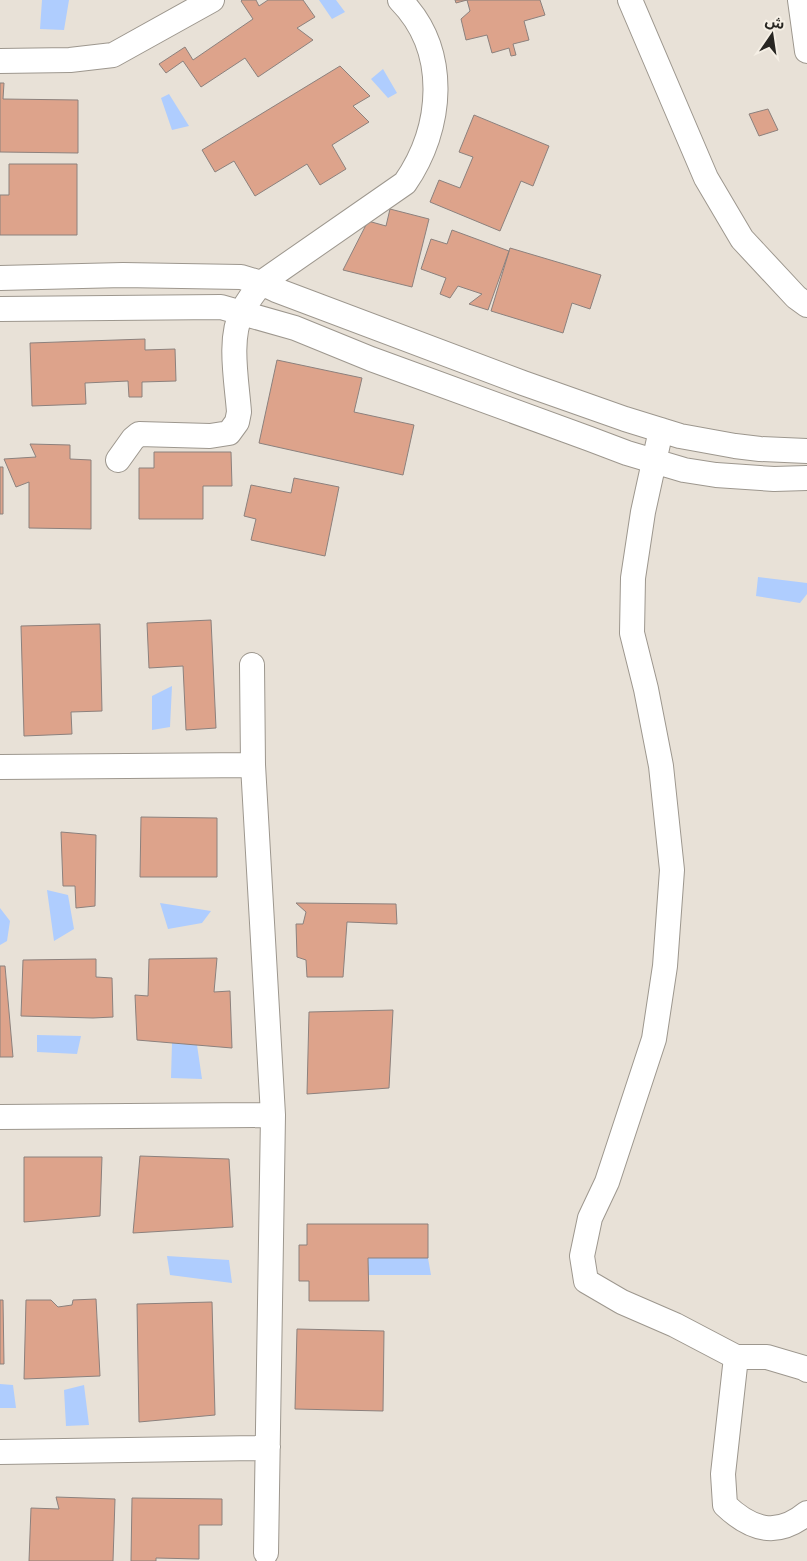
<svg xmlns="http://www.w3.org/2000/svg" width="807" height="1561" viewBox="0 0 807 1561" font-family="'PT Sans','Noto Sans Arabic',sans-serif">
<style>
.water{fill:#afcdfe}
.building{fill:#dda38b;stroke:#8c817d}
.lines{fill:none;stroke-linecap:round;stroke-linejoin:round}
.street-casing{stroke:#9d978e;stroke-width:26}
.street{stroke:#fff;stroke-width:24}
</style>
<rect width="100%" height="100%" fill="#e8e1d7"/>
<path class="water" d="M 42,0 L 69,0 L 64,30 L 40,29 Z
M 319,0 L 336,0 L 345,12 L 332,19 Z
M 383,69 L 397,93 L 388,98 L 371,79 Z
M 169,94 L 189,126 L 172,130 L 161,98 Z
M 758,577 L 807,583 L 807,594 L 800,603 L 756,596 Z
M 172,686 L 170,727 L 152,730 L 152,696 Z
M 47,890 L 68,895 L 74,929 L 54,941 Z
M 160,903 L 211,911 L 202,923 L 168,929 Z
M 0,908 L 10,921 L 7,941 L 0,945 Z
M 37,1035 L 81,1036 L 77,1054 L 37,1052 Z
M 172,1043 L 197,1045 L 202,1079 L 171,1078 Z
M 167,1256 L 229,1260 L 232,1283 L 170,1275 Z
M 368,1258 L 428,1258 L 431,1275 L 368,1275 Z
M 0,1384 L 13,1385 L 16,1408 L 0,1408 Z
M 84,1385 L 89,1425 L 66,1426 L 64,1390 Z"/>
<path class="building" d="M 242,0 L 256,0 L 259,6 L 268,0 L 303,0 L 315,17 L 297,28 L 313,40 L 258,77 L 245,58 L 201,87 L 183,61 L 166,73 L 159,64 L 185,47 L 193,60 L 253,19 L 241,1 Z
M 455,0 L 540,0 L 545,15 L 524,21 L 529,40 L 513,44 L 516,55 L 511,56 L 509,48 L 492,53 L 487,35 L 466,40 L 461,19 L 470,11 L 467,0 L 456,3 Z
M 340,66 L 370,96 L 353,106 L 369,122 L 332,145 L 346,169 L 320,185 L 307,164 L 255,196 L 234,161 L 215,172 L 202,150 Z
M 0,83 L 4,83 L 3,99 L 78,100 L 78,153 L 0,152 Z
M 768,109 L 778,130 L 759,136 L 749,114 Z
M 474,115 L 549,146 L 533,186 L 521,181 L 500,231 L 430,202 L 439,180 L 460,188 L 473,157 L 459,152 Z
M 9,164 L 77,164 L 77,235 L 0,235 L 0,195 L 9,195 Z
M 390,209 L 429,219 L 412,287 L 343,270 L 368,221 L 386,226 Z
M 452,230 L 509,251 L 488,310 L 469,304 L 482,294 L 458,286 L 450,298 L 440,294 L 446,278 L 421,269 L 431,239 L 447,244 Z
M 510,248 L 601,275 L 590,309 L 572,303 L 563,333 L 491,311 Z
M 145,339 L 145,350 L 175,349 L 176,381 L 142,382 L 142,397 L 129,397 L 128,381 L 85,383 L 86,404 L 32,406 L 30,343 Z
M 277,360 L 362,378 L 354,412 L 414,425 L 403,475 L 259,443 Z
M 30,444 L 70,445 L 70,459 L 91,460 L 91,529 L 29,528 L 29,482 L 16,487 L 4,459 L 36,457 Z
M 154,452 L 231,452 L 232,486 L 203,486 L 203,519 L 139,519 L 139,468 L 154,468 Z
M 0,467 L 3,467 L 3,514 L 0,514 Z
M 294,478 L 339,487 L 325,556 L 251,540 L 256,519 L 244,516 L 251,485 L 291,493 Z
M 211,620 L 216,728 L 186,730 L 183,666 L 149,668 L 147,623 Z
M 100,624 L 102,711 L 71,712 L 72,734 L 24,736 L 21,626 Z
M 141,817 L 217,818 L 217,877 L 140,877 Z
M 61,832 L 96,835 L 95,906 L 76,908 L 75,886 L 63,886 Z
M 296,903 L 396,904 L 397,924 L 347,922 L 343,977 L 307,977 L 306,960 L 297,957 L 296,924 L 303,924 L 306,912 Z
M 217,958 L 214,992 L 230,991 L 232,1048 L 137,1040 L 135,995 L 148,996 L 149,959 Z
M 96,959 L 96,977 L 112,978 L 113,1017 L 93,1018 L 21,1016 L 23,960 Z
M 0,966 L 5,966 L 13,1057 L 0,1057 Z
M 393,1010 L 389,1088 L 307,1094 L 309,1012 Z
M 140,1156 L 229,1159 L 233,1227 L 133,1233 Z
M 24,1157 L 102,1157 L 100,1216 L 24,1222 Z
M 307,1224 L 428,1224 L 428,1258 L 368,1258 L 369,1301 L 309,1301 L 309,1281 L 299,1281 L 299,1245 L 307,1245 Z
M 96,1299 L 100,1376 L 24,1379 L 26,1300 L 51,1300 L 58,1307 L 72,1305 L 73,1300 Z
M 0,1300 L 3,1300 L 4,1364 L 0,1364 Z
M 212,1302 L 215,1415 L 139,1422 L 137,1304 Z
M 297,1329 L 384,1331 L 383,1411 L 295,1409 Z
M 56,1497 L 115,1499 L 113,1561 L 29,1561 L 31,1508 L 59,1509 Z
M 132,1498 L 222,1499 L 222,1525 L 199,1525 L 199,1559 L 156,1558 L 156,1561 L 131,1561 Z"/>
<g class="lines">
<defs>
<path id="street" d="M 630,0 L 706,178 L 742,239 L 796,297 L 807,305
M 800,0 L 807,51
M 0,61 L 70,60 L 113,55 L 212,0
M 0,278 L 123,275 L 241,277 L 261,283 L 276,290 L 523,383 L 625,419 L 680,436 L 735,446 L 760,449 L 807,451
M 0,309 L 221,307 L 295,328 L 371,359 L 590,439 L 627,453 L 684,470 L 716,475 L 774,479 L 807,478
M 661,430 L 643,512 L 633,578 L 632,633 L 646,689 L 661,766 L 672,870 L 665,966 L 654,1039 L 607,1182 L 590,1218 L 582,1256 L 586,1281 L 622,1302 L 675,1325 L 736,1357 L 767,1357 L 804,1368 L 807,1370
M 118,460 L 133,439 L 139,434 L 210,436 L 229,433 L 237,422 L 239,412 C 237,383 228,338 242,312 C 247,301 255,292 261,283 L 405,183 C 443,128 450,51 400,0
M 252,665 L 253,765 L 273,1115 L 266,1553
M 0,767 L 253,765
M 0,1117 L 273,1115
M 736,1357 L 723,1474 L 725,1505 C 751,1530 777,1538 807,1513
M 0,1452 L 260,1448 L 268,1447"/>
</defs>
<use href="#street" class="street-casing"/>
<use href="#street" class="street"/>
</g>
<g transform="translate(772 35) rotate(13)" stroke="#f5efe5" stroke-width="4" paint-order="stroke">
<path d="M0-4L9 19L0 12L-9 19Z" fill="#282622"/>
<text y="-8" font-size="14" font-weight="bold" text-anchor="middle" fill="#282622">ش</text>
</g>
</svg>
